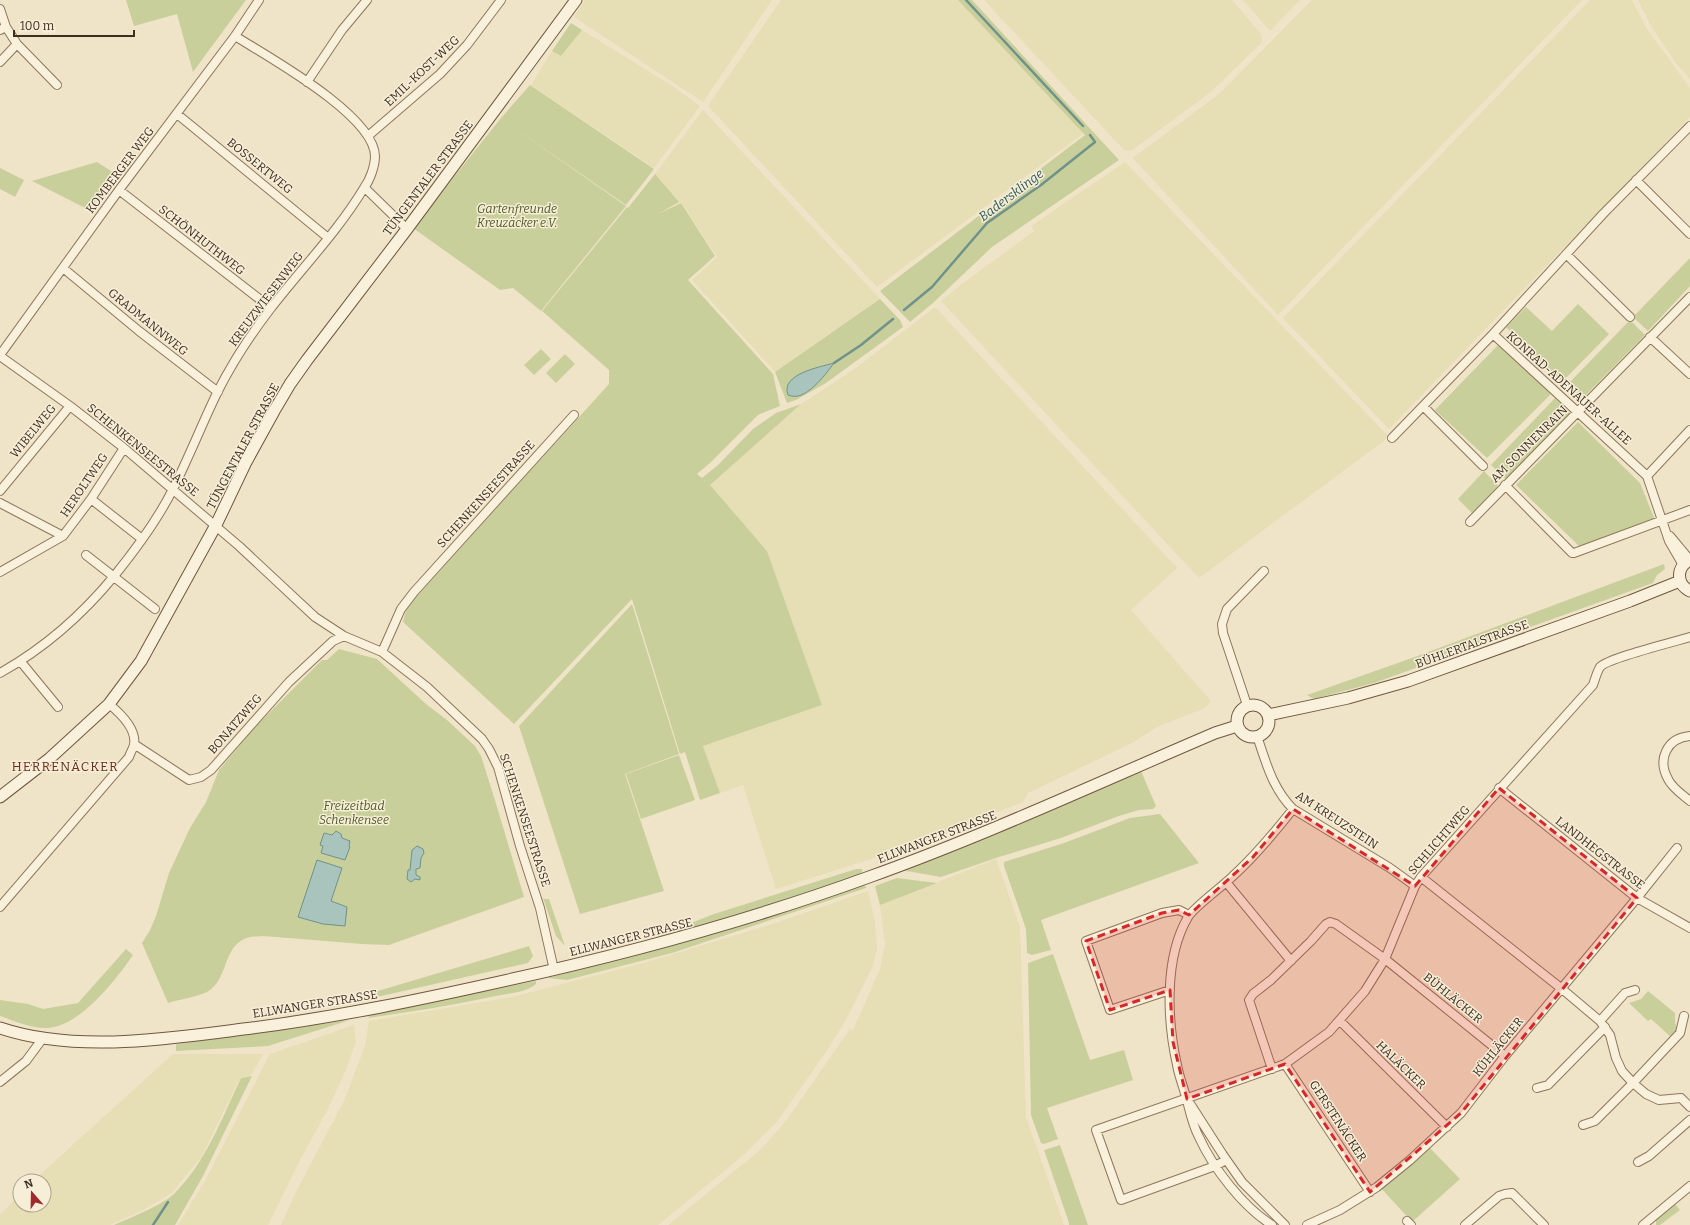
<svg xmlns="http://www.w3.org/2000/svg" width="1690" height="1225" viewBox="0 0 1690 1225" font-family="Bitter,serif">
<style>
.farmland{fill:#e6deb5}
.green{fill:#c9cf9b}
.water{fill:#a9c4bc;stroke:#6f938a}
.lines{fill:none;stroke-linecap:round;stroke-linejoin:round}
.stream{stroke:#6f938a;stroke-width:2.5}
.street-casing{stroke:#8d765c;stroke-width:10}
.secondary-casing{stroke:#6f573f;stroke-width:13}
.street{stroke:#faf1dc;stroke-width:8}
.secondary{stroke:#faf1dc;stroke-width:11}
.marked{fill:#d62828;fill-opacity:0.2;stroke:#d62828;stroke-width:3;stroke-dasharray:8 5;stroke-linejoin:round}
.labels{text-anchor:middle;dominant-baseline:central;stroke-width:3;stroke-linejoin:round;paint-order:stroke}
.street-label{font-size:12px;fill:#3d2e20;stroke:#f7eed8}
.park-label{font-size:12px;font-style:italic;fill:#4d5a26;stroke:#f7eed8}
.water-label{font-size:13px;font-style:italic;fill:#2f5d5a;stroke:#f7eed8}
.neighbourhood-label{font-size:13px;letter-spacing:1px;fill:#6b2e1e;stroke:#f7eed8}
</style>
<rect width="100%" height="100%" fill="#f0e4c8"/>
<path class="farmland" d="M 585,0 L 772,0 L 703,102 L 574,17 Z
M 781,0 L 958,0 L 1084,133 L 877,287 L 708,106 Z
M 984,0 L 1232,0 L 1261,34 L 1262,42 L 1211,92 L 1131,151 L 1124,150 Z
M 1243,0 L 1300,0 L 1270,31 Z
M 1312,0 L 1582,0 L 1278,315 L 1133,158 L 1219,94 Z
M 1590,0 L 1632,0 L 1647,29 L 1690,88 L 1690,117 L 1389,429 L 1283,318 Z
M 1638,0 L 1690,0 L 1690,79 L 1675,62 L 1651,26 Z
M 582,30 L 674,87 L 700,106 L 654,168 L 531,85 L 552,51 L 561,56 Z
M 703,110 L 880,299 L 775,372 L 692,280 L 717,257 L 681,202 L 679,202 L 655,174 Z
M 1125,162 L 1389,437 L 1199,578 L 941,301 L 962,284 L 1034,231 L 1031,226 Z
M 934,308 L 936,308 L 1177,568 L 1131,610 L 1211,701 L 1205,708 L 1157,727 L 1132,743 L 1028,793 L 1023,802 L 919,844 L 776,889 L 743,785 L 720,793 L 703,746 L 822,705 L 767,551 L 709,485 L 801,404 L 853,370 Z
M 996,859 L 1020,927 L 1026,1117 L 1064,1225 L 668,1225 L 759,1151 L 786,1121 L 850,1029 L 853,1030 L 880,969 L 885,944 L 880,905 Z
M 868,891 L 875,922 L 877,948 L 873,966 L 847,1018 L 826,1052 L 776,1123 L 739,1159 L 658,1225 L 281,1225 L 297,1190 L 344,1101 L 365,1046 L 369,1021 L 512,997 L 647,962 L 769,925 Z
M 354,1025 L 356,1042 L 345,1072 L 327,1111 L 300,1160 L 268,1225 L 178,1225 L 206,1179 L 270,1054 Z
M 173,1054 L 263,1054 L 251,1075 L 240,1078 L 202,1156 L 172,1193 L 145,1209 L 110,1225 L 0,1225 L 0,1215 L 20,1194 L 20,1205 L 44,1205 L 44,1181 L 33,1181 Z"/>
<path class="green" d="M 126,0 L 246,0 L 193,72 L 177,14 L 134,26 Z
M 958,0 L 972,0 L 1119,160 L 992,247 L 933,303 L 910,322 L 880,291 L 1085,135 Z
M 571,23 L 582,30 L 561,56 L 552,51 Z
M 530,85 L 654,169 L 626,205 L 510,125 L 626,206 L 541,311 L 513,288 L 500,290 L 413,228 L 501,118 Z
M 97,162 L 114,173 L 89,210 L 32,181 Z
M 0,168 L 24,180 L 15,197 L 0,189 Z
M 655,174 L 679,202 L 658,214 L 681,203 L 715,256 L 688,280 L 773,374 L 780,406 L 758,415 L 710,463 L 697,474 L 702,478 L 718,465 L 753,429 L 776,413 L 801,404 L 710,485 L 767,551 L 822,705 L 703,746 L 720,793 L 700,800 L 685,752 L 680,754 L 632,599 L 514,724 L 403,622 L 407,607 L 609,384 L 609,370 L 542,311 L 627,207 L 628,208 Z
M 1690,258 L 1690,286 L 1648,331 L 1633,317 Z
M 880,299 L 900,320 L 903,327 L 826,383 L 796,400 L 787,403 L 775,372 Z
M 1578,304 L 1609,334 L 1562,382 L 1506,327 L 1526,307 L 1552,331 Z
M 1630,320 L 1645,335 L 1583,398 L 1568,384 Z
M 1499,344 L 1551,394 L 1487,458 L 1435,410 Z
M 541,349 L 551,359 L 534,375 L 524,365 Z
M 565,354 L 575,364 L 556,383 L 546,373 Z
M 1555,398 L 1570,413 L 1506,479 L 1491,465 Z
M 1578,422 L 1640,483 L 1655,520 L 1580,547 L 1516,485 Z
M 1484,471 L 1498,486 L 1473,514 L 1458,499 Z
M 1664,564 L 1665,569 L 1657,575 L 1653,583 L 1374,683 L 1314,699 L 1307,695 L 1412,658 Z
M 632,604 L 679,754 L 625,774 L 664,891 L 580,914 L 519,726 Z
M 339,649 L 377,659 L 426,704 L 447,720 L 475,746 L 481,756 L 494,797 L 524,897 L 389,945 L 362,944 L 263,936 C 258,937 252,936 247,938 C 222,946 229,980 207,992 C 199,996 178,1000 168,1003 L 142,943 L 150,930 L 156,916 L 169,873 L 190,828 L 206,802 L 219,770 L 256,726 L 322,660 L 327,660 Z
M 679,755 L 695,800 L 641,819 L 626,774 Z
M 1141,771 L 1156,806 L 1153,809 L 1139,810 L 1119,816 L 1061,838 L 999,857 L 941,877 L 901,870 L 1056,808 Z
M 1160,814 L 1199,863 L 1041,920 L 1051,950 L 1032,955 L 1027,953 L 1026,929 L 1004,866 L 1004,862 L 1064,843 L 1130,818 Z
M 856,869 L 862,869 L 862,872 L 860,875 L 763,908 L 669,935 L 655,937 L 714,914 Z
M 897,878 L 937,883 L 880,905 L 875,886 Z
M 862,885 L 865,885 L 866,888 L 672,953 L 567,980 L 547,978 L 658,949 Z
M 543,898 L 545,899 L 549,899 L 565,946 L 556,936 Z
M 529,946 L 533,956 L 528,963 L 368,999 L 371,993 Z
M 126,949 L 133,955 C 116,980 80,1026 48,1028 C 32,1029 15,1021 0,1016 L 0,1000 L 28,1004 L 43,1009 L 78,1003 Z
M 1053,954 L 1090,1060 L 1124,1050 L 1133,1080 L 1047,1108 L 1058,1139 L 1044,1144 L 1041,1143 L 1031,1115 L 1028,963 Z
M 536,981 L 536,984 C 525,993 510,993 496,996 C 453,1005 411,1012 368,1018 L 371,1014 Z
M 1648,991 L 1675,1013 L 1675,1023 L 1678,1030 L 1671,1037 L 1651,1019 L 1648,1021 L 1629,1003 L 1641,999 Z
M 350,1020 L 268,1046 L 176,1051 L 176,1044 Z
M 252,1076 L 203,1176 L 175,1225 L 114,1225 C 130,1218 162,1205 174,1194 C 206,1162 222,1118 241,1078 Z
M 1060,1145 L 1088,1225 L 1069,1225 L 1069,1223 L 1044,1150 Z
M 1430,1148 L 1460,1179 L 1412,1222 L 1380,1187 L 1408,1168 Z
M 1675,1204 L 1680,1210 L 1660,1225 L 1656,1225 L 1656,1220 Z"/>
<path class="water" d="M 834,363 C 825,375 805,403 788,395 C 780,374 820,367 834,363 Z
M 336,831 L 341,834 L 342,838 L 350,841 L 349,846 L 350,847 L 345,860 L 321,853 L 323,846 L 320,845 L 324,833 L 332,835 Z
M 417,846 L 423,849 L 424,853 L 421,858 L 420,868 L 416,869 L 416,875 L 420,877 L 420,880 L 415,879 L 411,882 L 407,879 L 408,870 L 410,870 L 412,850 Z
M 317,860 L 342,868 L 331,901 L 347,907 L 345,926 L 323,924 L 298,917 Z"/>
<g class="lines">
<path class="stream" d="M 966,0 L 1083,126
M 904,310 L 932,287 L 987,223 L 1041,185 L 1095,142 L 1090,135
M 834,363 L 861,345 L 893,319
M 153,1225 L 168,1202"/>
<defs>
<path id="street" d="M 0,9 L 6,27
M 0,30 L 6,27 L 17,44 L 57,85
M 0,62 L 17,44
M 307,82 L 342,30 L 367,0
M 177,114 L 327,237
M 368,136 L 440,74 L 467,45 L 501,0
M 1636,180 L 1690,234
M 365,188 L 407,229
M 119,190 L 271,308
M 1566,254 L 1630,317
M 63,268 L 139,331 L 218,392
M 1493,334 L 1647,476
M 1650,337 L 1690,374
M 0,355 L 119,190 L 235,36 L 259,0
M 0,356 L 70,406 L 124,448 L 239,546 L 315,617 L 344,636 L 382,652 L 427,687 L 482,739 L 489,749 L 498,767 L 520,846 L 540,908 L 554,970
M 1423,406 L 1483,466
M 1392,438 L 1493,334 L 1603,214 L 1690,126
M 1505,485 L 1572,553 L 1574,553 L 1690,510
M 0,491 L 70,406
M 91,499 L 142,539
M 0,503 L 63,536
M 1470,522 L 1690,297
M 1670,536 L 1690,560
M 86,555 L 155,609
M 1683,565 L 1669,541 L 1647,476 L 1690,430
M 0,572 L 63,536 L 91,499 L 124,448
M 382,652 L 401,609 L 414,592 L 574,415
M 21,662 L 58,707
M 0,673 C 43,649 83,614 115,575 C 136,549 158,519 173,489 C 189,457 202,424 217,393 C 232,363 251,334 271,308 C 302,268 338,231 364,188 C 370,180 375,166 375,156 C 374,115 268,57 235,36
M 1247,705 L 1223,633 L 1222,624 L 1227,609 L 1264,571
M 1257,736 C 1266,763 1273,789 1293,809 L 1390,868 L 1415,886
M 1690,736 C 1667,738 1657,759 1668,779 C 1672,788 1683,795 1690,801
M 134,744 L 189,780 L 201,777 L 211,770 L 289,682 L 333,641 L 344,636
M 1499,788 L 1637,898 L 1690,928
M 1421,877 L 1562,989 L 1600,1021 L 1610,1035 L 1616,1058 L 1622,1071 L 1633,1083 L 1646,1094 L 1659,1100 L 1681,1098 L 1690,1107
M 1226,882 L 1291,961
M 0,907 L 129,757 C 130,753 133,749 134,745 C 137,729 120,713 109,704
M 1170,990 L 1110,1010 L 1086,941 L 1162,913 L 1179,910 L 1189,915
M 1340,1021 L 1447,1127
M 1600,1021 L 1625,993 L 1635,990
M 1285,1064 L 1370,1192
M 1272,1069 L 1249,1000 L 1253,994 L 1271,980 L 1311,941 L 1326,924 L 1330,922 L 1336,924 L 1385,959 L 1505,1056
M 0,1082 L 26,1061 L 43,1038
M 1537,1088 L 1548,1085 L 1605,1027
M 1187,1099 L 1223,1155 L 1242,1182 L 1285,1225
M 1583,1125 L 1595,1121 L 1633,1083 L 1680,1033 L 1684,1016
M 1226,1160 L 1215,1166 L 1121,1200 L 1096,1130 L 1285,1064 L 1329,1032 L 1365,991 L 1385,959 L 1415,886 L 1421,877 L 1593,685 C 1595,679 1597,672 1600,667 C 1608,658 1674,642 1690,637
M 1638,1162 L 1649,1156 L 1690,1120
M 1407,1221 L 1411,1225
M 1272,1225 C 1243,1207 1213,1168 1199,1137 C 1192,1124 1190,1111 1186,1097 C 1183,1086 1179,1076 1177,1065 C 1167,1020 1164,958 1188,917 C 1194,907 1223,886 1233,876 C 1255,856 1275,832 1293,809
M 1307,1225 L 1340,1210 L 1377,1187 L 1409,1161 L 1461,1113 L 1505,1056 L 1637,898 L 1677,848
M 1465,1225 L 1499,1196 L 1505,1194 L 1512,1193 L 1544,1225
M 1643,1225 L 1690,1186"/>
<path id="secondary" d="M 1690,560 C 1676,567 1676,584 1690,591
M1237 721a16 16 0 1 1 32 0a16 16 0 1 1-32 0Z
M 1268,715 L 1348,698 L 1408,681 L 1630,601 L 1680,581
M 0,797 L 49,759 L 109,704 L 141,661 L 216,525 L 246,462 L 274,411 L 290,384 L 307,360 L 407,229 L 576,0
M 0,1028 C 77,1054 173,1038 252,1028 C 338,1017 423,999 508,980 C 630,953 751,920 869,877 C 986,835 1100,782 1215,733 L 1237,726"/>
</defs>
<use href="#street" class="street-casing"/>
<use href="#secondary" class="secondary-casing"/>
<use href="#street" class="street"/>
<use href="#secondary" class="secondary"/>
</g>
<path class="marked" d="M 1499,788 L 1637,898 L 1461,1113 L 1370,1192 L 1285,1064 L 1187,1099 L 1173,1042 L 1170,990 L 1110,1010 L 1086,941 L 1162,913 L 1179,910 L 1189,915 L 1253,857 L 1293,809 L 1415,886 Z"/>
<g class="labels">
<g class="street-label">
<text transform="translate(422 71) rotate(-43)">EMIL-KOST-WEG</text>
<text transform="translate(260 166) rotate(39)">BOSSERTWEG</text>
<text transform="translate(120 170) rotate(-53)">KOMBERGER WEG</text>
<text transform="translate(428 178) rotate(-53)">TÜNGENTALER STRASSE</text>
<text transform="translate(202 240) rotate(38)">SCHÖNHUTHWEG</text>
<text transform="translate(266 299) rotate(-53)">KREUZWIESENWEG</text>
<text transform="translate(148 322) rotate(39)">GRADMANNWEG</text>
<text transform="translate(1569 388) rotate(42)">KONRAD-ADENAUER-ALLEE</text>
<text transform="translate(33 431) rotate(-51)">WIBELWEG</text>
<text transform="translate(1529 444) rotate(-45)">AM SONNENRAIN</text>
<text transform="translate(243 446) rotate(-62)">TÜNGENTALER STRASSE</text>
<text transform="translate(143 450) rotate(39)">SCHENKENSEESTRASSE</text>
<text transform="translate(84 485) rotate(-56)">HEROLTWEG</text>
<text transform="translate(486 494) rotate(-48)">SCHENKENSEESTRASSE</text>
<text transform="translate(1472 644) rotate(-20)">BÜHLERTALSTRASSE</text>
<text transform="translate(235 724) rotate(-49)">BONATZWEG</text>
<text transform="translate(525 820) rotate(72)">SCHENKENSEESTRASSE</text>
<text transform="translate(1337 820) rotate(33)">AM KREUZSTEIN</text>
<text transform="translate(937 837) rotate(-21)">ELLWANGER STRASSE</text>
<text transform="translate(1439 840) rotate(-49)">SCHLICHTWEG</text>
<text transform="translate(1600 853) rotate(38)">LANDHEGSTRASSE</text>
<text transform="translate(631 937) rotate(-14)">ELLWANGER STRASSE</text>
<text transform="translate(1453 998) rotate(39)">BÜHLÄCKER</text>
<text transform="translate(315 1004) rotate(-9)">ELLWANGER STRASSE</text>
<text transform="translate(1498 1047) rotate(-51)">KÜHLÄCKER</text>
<text transform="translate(1401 1065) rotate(44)">HALÄCKER</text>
<text transform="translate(1338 1121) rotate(57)">GERSTENÄCKER</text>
</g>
<g class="park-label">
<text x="517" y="209">Gartenfreunde<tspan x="517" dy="14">Kreuzäcker e.V.</tspan></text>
<text x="354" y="806">Freizeitbad<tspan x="354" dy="14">Schenkensee</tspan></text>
</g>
<g class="water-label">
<text transform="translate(1011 195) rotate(-37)">Badersklinge</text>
</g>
<g class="neighbourhood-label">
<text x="65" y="766">HERRENÄCKER</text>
</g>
</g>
<g transform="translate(32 1193) rotate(340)"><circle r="19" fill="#f7eed8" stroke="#ada18e"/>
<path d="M0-3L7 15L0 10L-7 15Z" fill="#9e2a2b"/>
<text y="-6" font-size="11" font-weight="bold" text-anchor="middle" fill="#3d2e20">N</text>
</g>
<path d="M14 30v6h120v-6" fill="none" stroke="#3d2e20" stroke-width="2"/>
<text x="20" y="30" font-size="12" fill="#3d2e20" stroke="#f7eed8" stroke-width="3" paint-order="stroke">100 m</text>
</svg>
